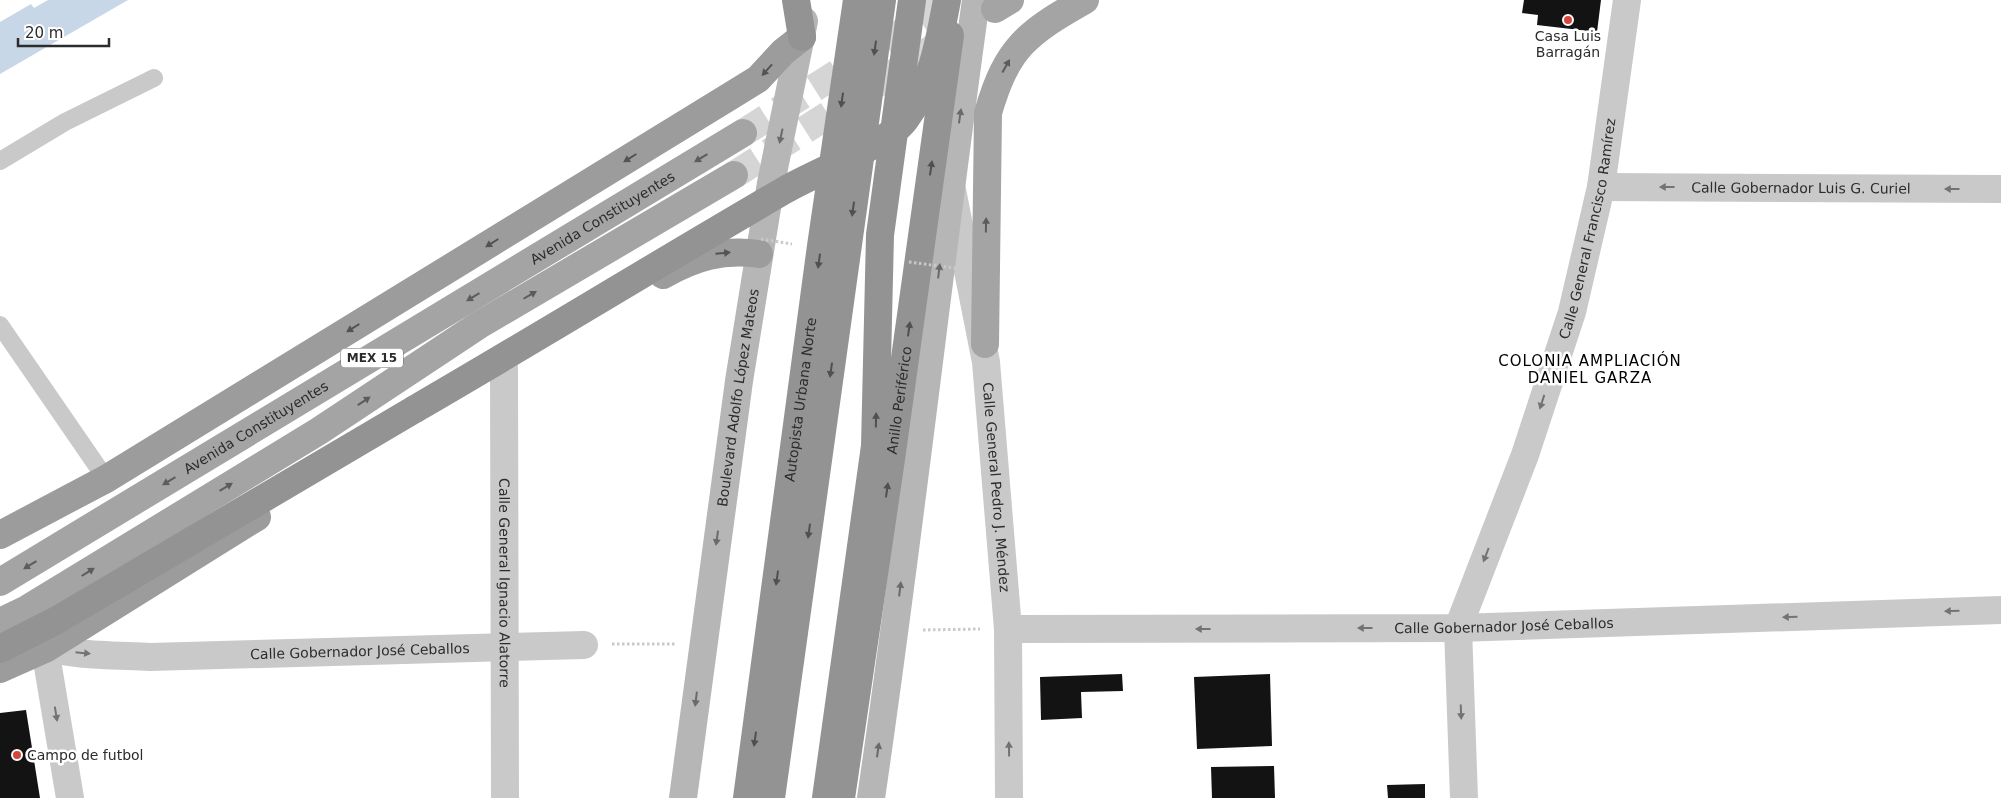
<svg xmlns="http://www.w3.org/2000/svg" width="2001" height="798" viewBox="0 0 2001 798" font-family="'DejaVu Sans',sans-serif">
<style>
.water{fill:#c8d7e7}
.building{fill:#131313}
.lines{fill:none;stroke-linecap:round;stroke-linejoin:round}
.primary-tunnel{stroke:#d5d5d5;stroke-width:28;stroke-dasharray:28 14;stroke-linecap:butt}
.path{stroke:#c9c9c9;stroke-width:3;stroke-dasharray:2.5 2.5;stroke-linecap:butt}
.service{stroke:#c9c9c9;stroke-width:18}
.minor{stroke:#c9c9c9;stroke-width:28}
.tertiary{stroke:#c9c9c9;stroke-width:28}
.secondary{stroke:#b6b6b6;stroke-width:28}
.primary{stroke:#a4a4a4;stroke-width:28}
.trunk{stroke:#9c9c9c;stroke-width:28}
.motorway{stroke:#939393;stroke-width:28}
.path-bridge{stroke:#c9c9c9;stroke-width:3;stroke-dasharray:2.5 2.5;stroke-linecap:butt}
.motorway-bridge{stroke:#939393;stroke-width:28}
.oneway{fill:#505050}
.oneway2{fill:#5c5c5c}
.oneway3{fill:#535353}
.oneway4{fill:#6a6a6a}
.oneway5{fill:#737373}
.poi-dot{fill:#d4463c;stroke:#fff;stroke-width:2}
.labels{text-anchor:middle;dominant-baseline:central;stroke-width:5;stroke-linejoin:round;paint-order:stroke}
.shield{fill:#fff;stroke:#6b6b6b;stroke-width:1}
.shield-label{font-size:12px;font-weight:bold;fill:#2c2c2c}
.poi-label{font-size:14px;fill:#2c2c2c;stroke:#fff}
.street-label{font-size:14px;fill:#2c2c2c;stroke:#fff}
.neighbourhood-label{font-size:15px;letter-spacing:1px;fill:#000;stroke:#fff}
</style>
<rect width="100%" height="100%" fill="#fff"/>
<path class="water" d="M 48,0 L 128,0 L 0,74 L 0,22 L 31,4 L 34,8 Z"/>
<path class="building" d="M 1524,0 L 1601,0 L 1597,32 L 1537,25 L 1538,15 L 1522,13 Z
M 1122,674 L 1123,691 L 1081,692 L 1082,718 L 1041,720 L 1040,677 Z
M 1270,674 L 1272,746 L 1197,749 L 1194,677 Z
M 26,710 L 40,798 L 0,798 L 0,713 Z
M 1274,766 L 1275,798 L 1212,798 L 1211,767 Z
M 1425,784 L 1425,798 L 1388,798 L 1387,785 Z"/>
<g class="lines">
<path class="primary-tunnel" d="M 743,133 L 953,0
M 734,175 L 952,36"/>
<path class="path" d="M 923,630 L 980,629
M 612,644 L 676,644"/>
<path class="service" d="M 0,161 L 65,122 L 154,78
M 0,325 L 106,479"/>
<g class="minor">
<path id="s1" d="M 1601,187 L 2001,189"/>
<path id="s2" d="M 504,368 L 505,798"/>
<path id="s3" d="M 1008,629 L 1458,628 L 2001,610"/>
<path id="s4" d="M 31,644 C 69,656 111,655 150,657 L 584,645"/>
<path d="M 45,649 L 70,798"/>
<path id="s5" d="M 1464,798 L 1458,628 L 1525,455 L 1572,312 L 1601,187 L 1627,0"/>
</g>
<path class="tertiary" id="s6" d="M 952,190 L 986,362 L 1008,629 L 1009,798"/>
<g class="secondary">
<path id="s7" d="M 683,798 L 739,381 L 771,183 L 804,21"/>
<path d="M 871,798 C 910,533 939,266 976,0"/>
</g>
<g class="primary">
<path d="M 995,9 L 1010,0"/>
<path d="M 985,344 L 988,113 C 1007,47 1027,33 1085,0"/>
<path id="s8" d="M 0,582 L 743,133"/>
<path d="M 0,622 L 27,609 L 319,431 L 479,325 L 734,175"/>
</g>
<path class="trunk" d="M 663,275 C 695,257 722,249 759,254
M 0,535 L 106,479 L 732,95 L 758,79 L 783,52 L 802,37
M 0,669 L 45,649 L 257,517"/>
<g class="motorway">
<path d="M 796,0 L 802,37"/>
<path d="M 0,649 L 57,620 L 415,409"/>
<path d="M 771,798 L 882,0"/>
<path id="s9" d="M 841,798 L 891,459 L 950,35"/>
</g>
<path class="path-bridge" d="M 761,239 L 792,244
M 909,262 L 962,269"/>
<g class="motorway-bridge">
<path d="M 415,409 C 539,337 661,262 785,190 C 816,172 885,146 905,120 C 932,84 939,43 947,0"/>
<path id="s10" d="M 747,798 L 821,246 L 857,0"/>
<path d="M 826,798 L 875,446 L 880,235 L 912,0"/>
</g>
</g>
<defs><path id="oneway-solid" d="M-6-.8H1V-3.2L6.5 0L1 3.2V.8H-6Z" transform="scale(1.25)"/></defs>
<g class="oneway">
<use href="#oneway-solid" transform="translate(875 48) rotate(98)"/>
<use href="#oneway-solid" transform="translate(842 100) rotate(98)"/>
<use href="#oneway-solid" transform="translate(931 168) rotate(-82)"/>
<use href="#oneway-solid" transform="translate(853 209) rotate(98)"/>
<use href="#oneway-solid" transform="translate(819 261) rotate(98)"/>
<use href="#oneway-solid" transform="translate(909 329) rotate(-82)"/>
<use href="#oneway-solid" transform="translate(831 370) rotate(98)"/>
<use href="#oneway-solid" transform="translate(876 420) rotate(-89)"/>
<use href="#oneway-solid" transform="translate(887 490) rotate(-82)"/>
<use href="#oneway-solid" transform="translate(809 531) rotate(98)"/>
<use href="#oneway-solid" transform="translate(777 578) rotate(98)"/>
<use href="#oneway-solid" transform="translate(755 739) rotate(98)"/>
</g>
<g class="oneway2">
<use href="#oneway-solid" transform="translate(1006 66) rotate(-61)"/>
<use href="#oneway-solid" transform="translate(701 158) rotate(149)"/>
<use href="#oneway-solid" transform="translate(986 225) rotate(-89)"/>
<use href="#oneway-solid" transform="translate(530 295) rotate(-30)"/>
<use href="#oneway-solid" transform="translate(473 297) rotate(149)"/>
<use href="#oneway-solid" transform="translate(364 401) rotate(-34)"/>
<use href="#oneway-solid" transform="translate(169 481) rotate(149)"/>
<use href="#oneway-solid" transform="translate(226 487) rotate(-31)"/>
<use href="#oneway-solid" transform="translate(30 565) rotate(149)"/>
<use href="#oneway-solid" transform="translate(88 572) rotate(-32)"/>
</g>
<g class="oneway3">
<use href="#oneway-solid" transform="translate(767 70) rotate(132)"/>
<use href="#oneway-solid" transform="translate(630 158) rotate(148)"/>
<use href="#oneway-solid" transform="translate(492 243) rotate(148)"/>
<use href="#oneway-solid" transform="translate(723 253) rotate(-5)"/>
<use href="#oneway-solid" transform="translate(353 328) rotate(148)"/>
</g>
<g class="oneway4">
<use href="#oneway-solid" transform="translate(960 116) rotate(-82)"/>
<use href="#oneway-solid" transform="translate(781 136) rotate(102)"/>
<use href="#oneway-solid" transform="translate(939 271) rotate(-83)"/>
<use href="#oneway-solid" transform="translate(717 538) rotate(98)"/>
<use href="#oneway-solid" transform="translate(900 589) rotate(-83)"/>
<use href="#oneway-solid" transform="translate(696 699) rotate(97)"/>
<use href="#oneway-solid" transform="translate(878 750) rotate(-82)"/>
</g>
<g class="oneway5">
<use href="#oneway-solid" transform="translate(1667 187) rotate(-180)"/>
<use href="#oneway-solid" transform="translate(1952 189) rotate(-180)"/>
<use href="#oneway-solid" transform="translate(1542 402) rotate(108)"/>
<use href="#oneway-solid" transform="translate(1486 555) rotate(111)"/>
<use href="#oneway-solid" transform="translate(1952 611) rotate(178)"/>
<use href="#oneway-solid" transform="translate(1790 617) rotate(178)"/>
<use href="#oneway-solid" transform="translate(1365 628) rotate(180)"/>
<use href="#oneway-solid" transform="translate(1203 629) rotate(180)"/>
<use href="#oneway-solid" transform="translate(83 653) rotate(6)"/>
<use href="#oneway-solid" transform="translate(1461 712) rotate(88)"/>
<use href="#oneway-solid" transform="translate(56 714) rotate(81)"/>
<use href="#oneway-solid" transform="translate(1009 749) rotate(-91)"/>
</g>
<g class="poi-dot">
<circle cx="1568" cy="20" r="5"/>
<circle cx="17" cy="755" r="5"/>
</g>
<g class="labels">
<rect class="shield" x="341" y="348.5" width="62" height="19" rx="4"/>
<g class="shield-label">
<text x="372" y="358">MEX 15</text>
</g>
<g class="poi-label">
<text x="1568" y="36">Casa Luis<tspan x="1568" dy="16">Barragán</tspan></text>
<text x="27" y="755" text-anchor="start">Campo de futbol</text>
</g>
<g class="street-label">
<text stroke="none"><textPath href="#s1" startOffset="200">Calle Gobernador Luis G. Curiel</textPath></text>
<text stroke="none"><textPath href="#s8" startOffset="704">Avenida Constituyentes</textPath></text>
<text stroke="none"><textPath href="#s5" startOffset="591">Calle General Francisco Ramírez</textPath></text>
<text stroke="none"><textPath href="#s7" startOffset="404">Boulevard Adolfo López Mateos</textPath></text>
<text stroke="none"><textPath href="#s10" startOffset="402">Autopista Urbana Norte</textPath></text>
<text stroke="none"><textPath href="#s9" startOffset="402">Anillo Periférico</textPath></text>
<text stroke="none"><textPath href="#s8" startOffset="299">Avenida Constituyentes</textPath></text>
<text stroke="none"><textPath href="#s6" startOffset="301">Calle General Pedro J. Méndez</textPath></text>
<text stroke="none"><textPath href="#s2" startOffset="215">Calle General Ignacio Alatorre</textPath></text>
<text stroke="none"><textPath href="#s3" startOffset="496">Calle Gobernador José Ceballos</textPath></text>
<text stroke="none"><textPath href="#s4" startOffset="330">Calle Gobernador José Ceballos</textPath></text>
</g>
<g class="neighbourhood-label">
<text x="1590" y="361">COLONIA AMPLIACIÓN<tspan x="1590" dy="17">DANIEL GARZA</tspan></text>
</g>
</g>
<path d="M18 38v8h91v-8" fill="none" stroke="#2c2c2c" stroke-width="2.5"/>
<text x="25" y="38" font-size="15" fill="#2c2c2c" stroke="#ffffff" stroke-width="4" paint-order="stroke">20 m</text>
</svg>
